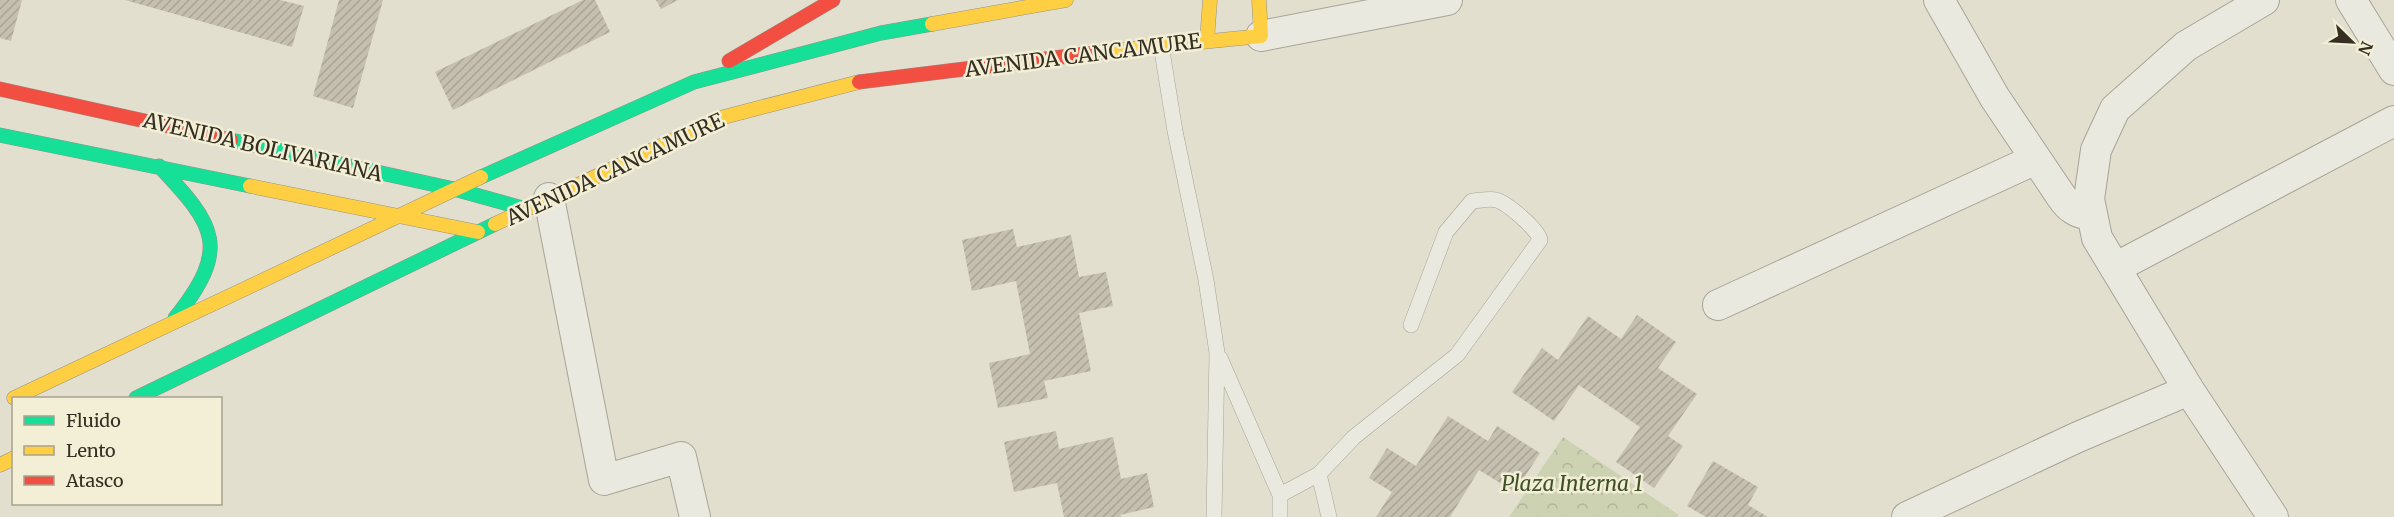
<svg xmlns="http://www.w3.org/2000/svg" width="2394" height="517" viewBox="0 0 2394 517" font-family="Merriweather,serif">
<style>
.park{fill:url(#park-crowns)}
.building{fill:url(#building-hatch)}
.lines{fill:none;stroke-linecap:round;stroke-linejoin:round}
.lane-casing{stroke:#a8a497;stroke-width:16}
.street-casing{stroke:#a8a497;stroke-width:32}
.fast-casing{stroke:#979488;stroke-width:15}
.slow-casing{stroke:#979488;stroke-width:15}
.jam-casing{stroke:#979488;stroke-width:15}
.lane{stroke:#eae9e0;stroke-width:15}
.street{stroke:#eae9e0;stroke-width:30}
.fast{stroke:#16e098;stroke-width:14}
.slow{stroke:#ffcf43;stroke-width:14}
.jam{stroke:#f24e42;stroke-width:14}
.labels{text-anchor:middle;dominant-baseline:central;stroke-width:5;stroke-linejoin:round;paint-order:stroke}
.street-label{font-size:21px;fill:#362e21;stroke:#f2efd6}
.park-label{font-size:21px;font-style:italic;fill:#405029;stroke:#f2efd6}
</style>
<defs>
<pattern id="park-crowns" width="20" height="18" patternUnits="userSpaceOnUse" patternTransform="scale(1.5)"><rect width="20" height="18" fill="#cdd2b3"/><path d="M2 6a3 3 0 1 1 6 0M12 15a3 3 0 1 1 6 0" fill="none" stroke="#b1b59a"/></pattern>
<pattern id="building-hatch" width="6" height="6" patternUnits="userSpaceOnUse" patternTransform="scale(1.5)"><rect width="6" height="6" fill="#c5bfb0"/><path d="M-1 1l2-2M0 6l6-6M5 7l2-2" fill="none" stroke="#aaa497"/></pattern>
</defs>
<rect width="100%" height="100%" fill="#e2dfcf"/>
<path class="park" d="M 1563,437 L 1679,515 L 1677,517 L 1509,517 Z"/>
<path class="building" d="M 0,0 L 22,0 L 11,41 L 0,38 Z
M 125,0 L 280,0 L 304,6 L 292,47 Z
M 339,0 L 383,0 L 353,108 L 313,96 Z
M 583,0 L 595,0 L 610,32 L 453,110 L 435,72 Z
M 656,0 L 678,0 L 661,9 Z
M 1013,229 L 1017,247 L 1071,235 L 1079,277 L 1106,272 L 1113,306 L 1079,313 L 1091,371 L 1044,381 L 1048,398 L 998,408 L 989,363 L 1030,354 L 1016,281 L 972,291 L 962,240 Z
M 1637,315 L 1676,342 L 1658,368 L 1697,394 L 1668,436 L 1683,446 L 1654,488 L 1616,462 L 1640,427 L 1579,385 L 1554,421 L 1512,392 L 1542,348 L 1558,360 L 1588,316 L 1621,339 Z
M 1448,416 L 1488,441 L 1497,426 L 1540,453 L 1515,492 L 1479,470 L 1450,517 L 1376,517 L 1392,492 L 1369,478 L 1387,448 L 1416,466 Z
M 1056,431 L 1059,449 L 1113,437 L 1121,479 L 1147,473 L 1154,507 L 1120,515 L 1121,517 L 1064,517 L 1057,483 L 1014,492 L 1004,442 Z
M 1713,461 L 1758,487 L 1748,505 L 1768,517 L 1706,517 L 1687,506 Z"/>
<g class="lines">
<defs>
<path id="lane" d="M 1161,45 L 1175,131 L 1206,280 L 1217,353 L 1214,517
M 1220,358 L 1280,495 L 1280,517
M 1319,474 L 1329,517
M 1280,495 L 1319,474 L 1354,437 L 1457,355 L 1540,240 C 1539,230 1506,202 1496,200 C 1489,198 1478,201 1472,201 L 1446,232 L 1411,325"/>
<path id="street" d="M 1939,0 L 1995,98 L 2061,196 C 2069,208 2076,213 2091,215
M 2264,0 L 2186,46 L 2115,109 L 2096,150 L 2089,199 L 2097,238 L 2189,390 L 2273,517
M 2351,0 L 2394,70
M 1261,36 L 1447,0
M 549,198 L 604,480 L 681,457 L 695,517
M 2115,268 L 2394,121
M 1718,305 L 2036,159
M 1907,517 L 2078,437 L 2189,390"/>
<path id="fast" d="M 0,135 L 250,186
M 231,140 L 454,189 L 526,209
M 159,166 C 216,226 231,248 175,318
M 481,177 L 694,82 L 881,33 L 932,24
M 136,398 L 495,224"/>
<path id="slow" d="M 932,24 L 1066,0
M 1207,40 L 1210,0
M 1102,52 L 1261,36 L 1259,0
M 250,186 L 478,232
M 495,224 L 720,118 L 859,82
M 14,398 L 481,177
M 0,465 L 14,458"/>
<path id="jam" d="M 729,61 L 833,0
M 859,82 L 1102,52
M 0,89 L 231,140"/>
</defs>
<use href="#lane" class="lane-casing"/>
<use href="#street" class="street-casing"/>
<use href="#fast" class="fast-casing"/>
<use href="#slow" class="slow-casing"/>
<use href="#jam" class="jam-casing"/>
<use href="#lane" class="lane"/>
<use href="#street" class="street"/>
<use href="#fast" class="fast"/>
<use href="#slow" class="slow"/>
<use href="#jam" class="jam"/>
</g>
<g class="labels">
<g class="street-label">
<text transform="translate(1083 55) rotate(-7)">AVENIDA CANCAMURE</text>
<text transform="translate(263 147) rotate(13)">AVENIDA BOLIVARIANA</text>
<text transform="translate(615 169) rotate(-25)">AVENIDA CANCAMURE</text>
</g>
<g class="park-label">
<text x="1572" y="483">Plaza Interna 1</text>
</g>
</g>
<rect x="12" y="397" width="210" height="108" fill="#f2efd6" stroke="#a7a28e" stroke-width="1.5"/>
<rect x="24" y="416" width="30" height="9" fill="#16e098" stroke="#a7a28e" stroke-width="1.5"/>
<text x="66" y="427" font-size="18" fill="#362e21">Fluido</text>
<rect x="24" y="446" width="30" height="9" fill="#ffcf43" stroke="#a7a28e" stroke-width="1.5"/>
<text x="66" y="457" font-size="18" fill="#362e21">Lento</text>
<rect x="24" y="476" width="30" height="9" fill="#f24e42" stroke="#a7a28e" stroke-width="1.5"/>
<text x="66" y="487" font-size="18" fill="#362e21">Atasco</text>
<g transform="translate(2352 42) rotate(114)" stroke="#f2efd6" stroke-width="4.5" paint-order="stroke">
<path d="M0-4.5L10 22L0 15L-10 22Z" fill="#362e21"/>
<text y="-9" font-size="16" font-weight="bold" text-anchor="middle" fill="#362e21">N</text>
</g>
</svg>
